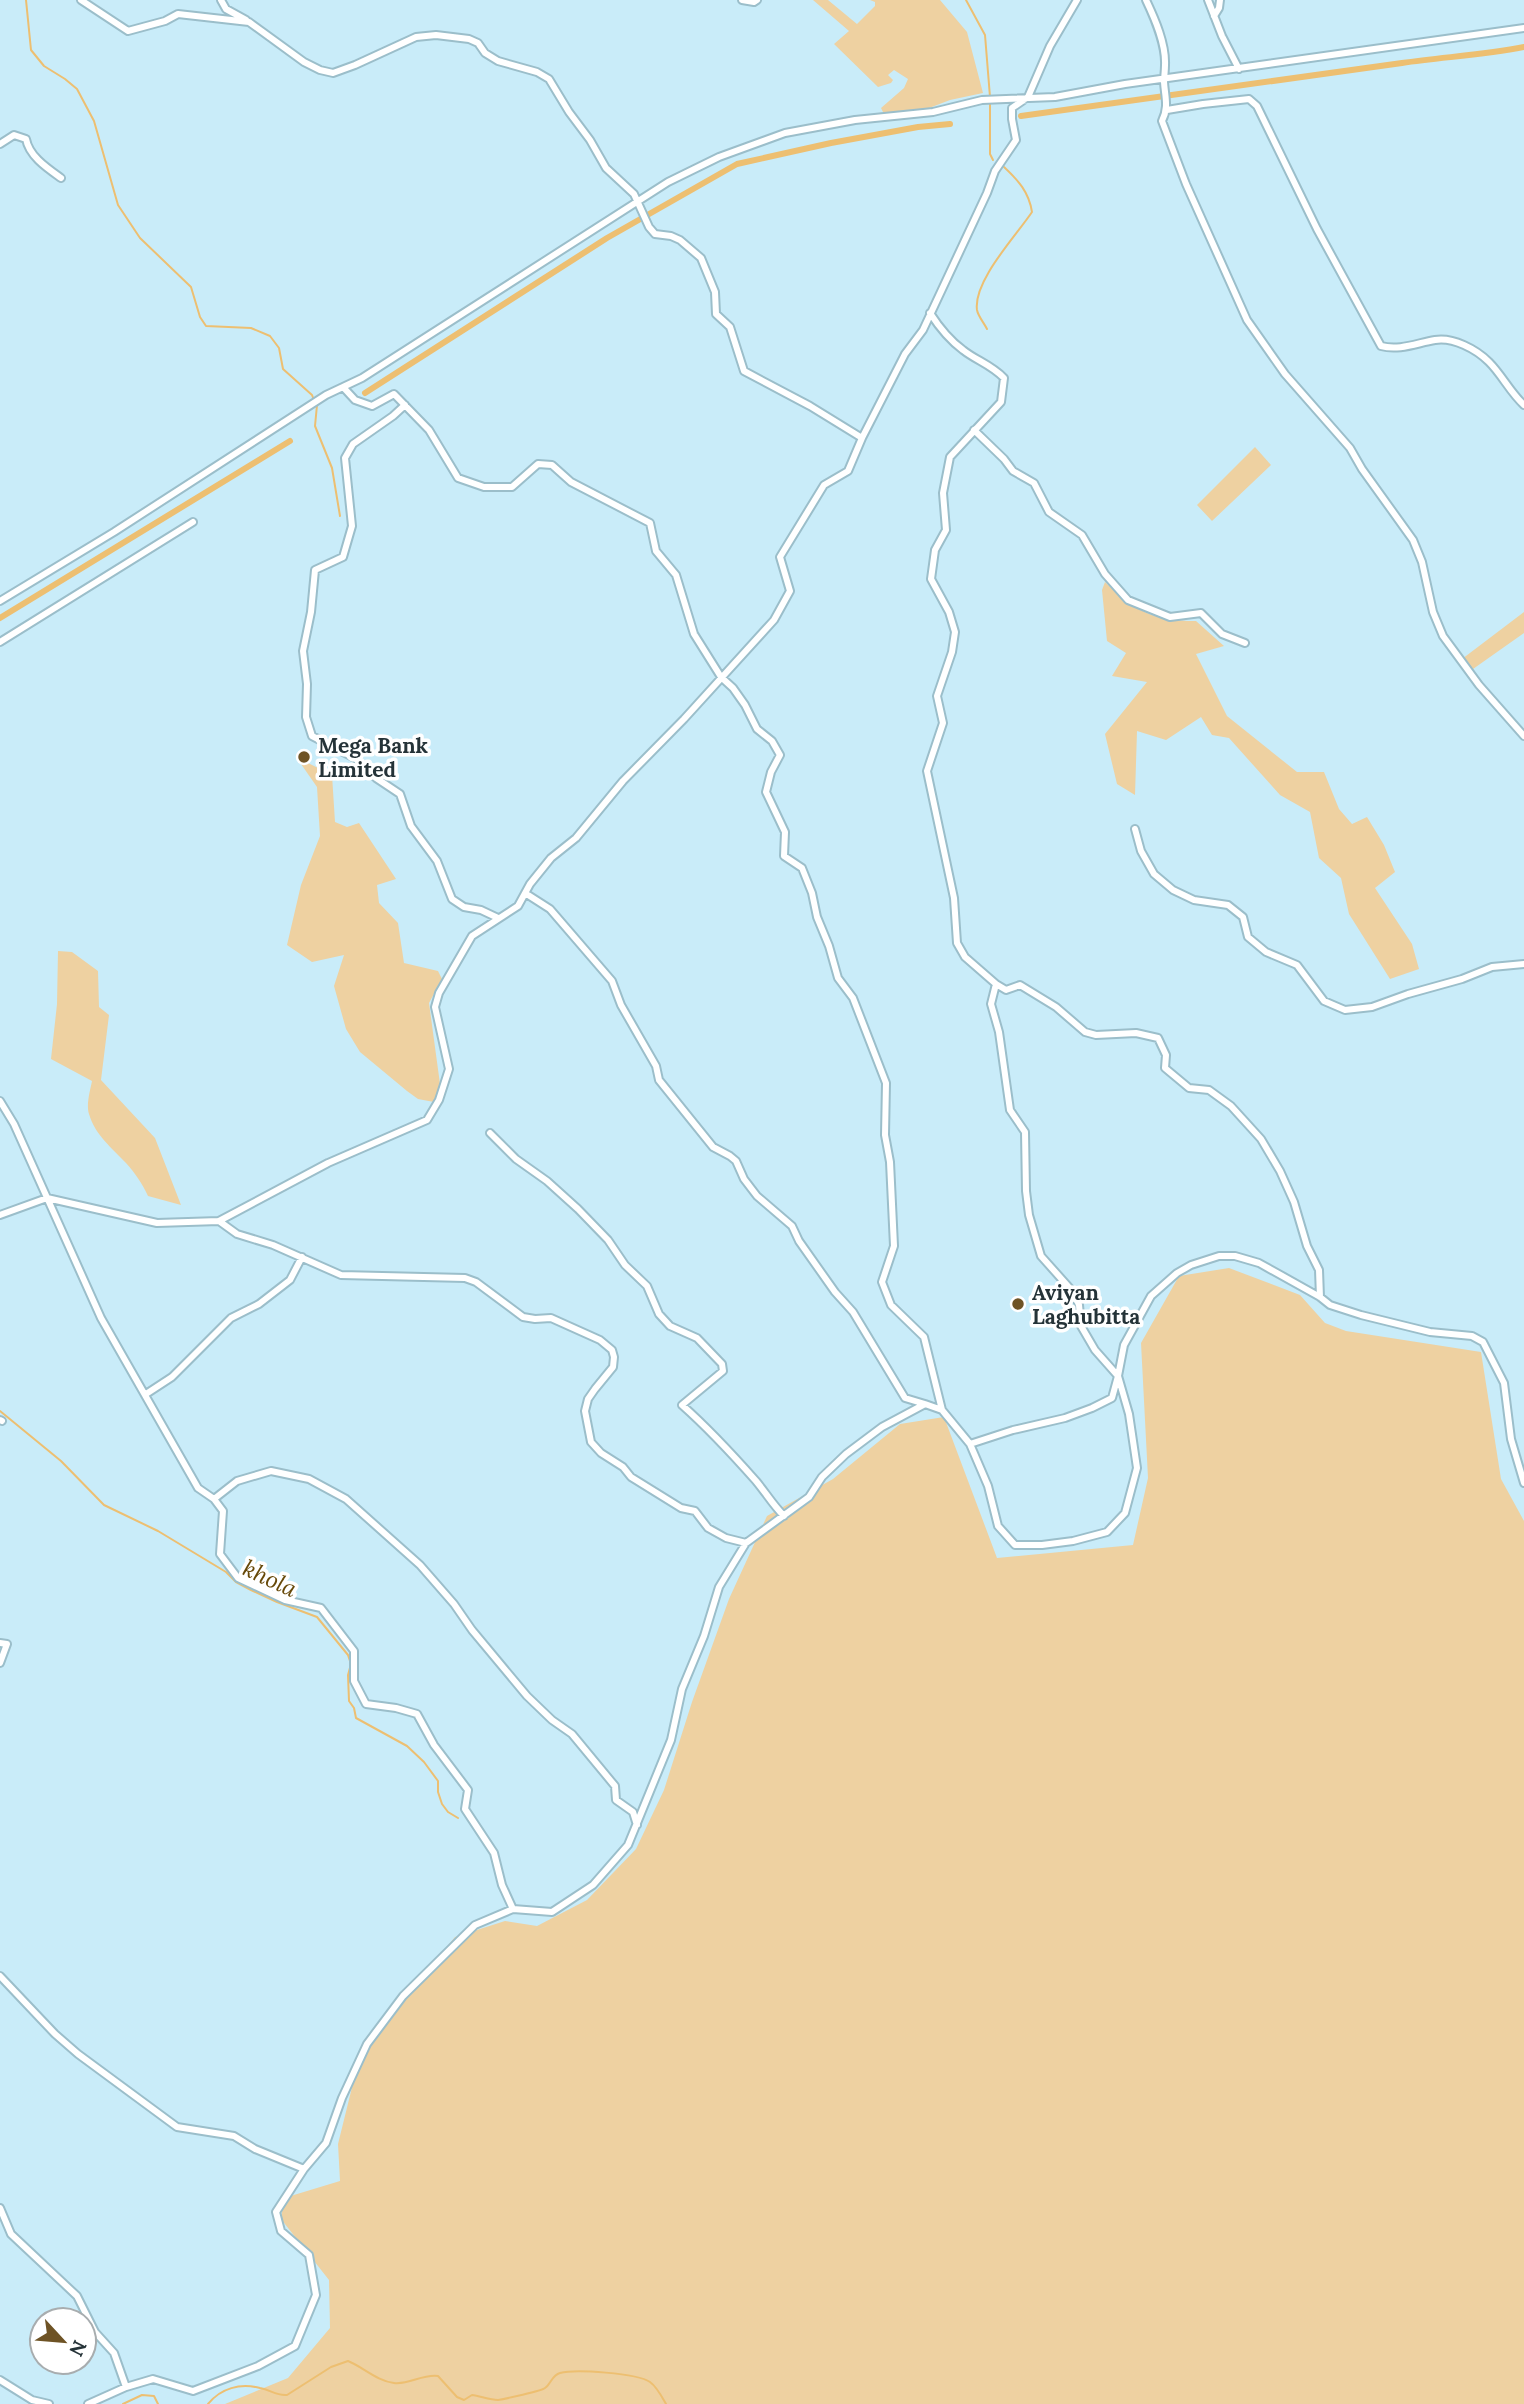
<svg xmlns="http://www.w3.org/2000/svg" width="1524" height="2404" viewBox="0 0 1524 2404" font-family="Lora,serif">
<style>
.green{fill:#eed1a1}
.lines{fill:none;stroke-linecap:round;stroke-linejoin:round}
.stream{stroke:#edbf71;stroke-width:2}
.canal{stroke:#edbf71;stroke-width:6}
.street-casing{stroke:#9bbeca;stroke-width:10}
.street{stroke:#fff;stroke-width:6}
.poi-dot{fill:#6e5325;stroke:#fff;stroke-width:2.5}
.labels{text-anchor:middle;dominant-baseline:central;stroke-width:7;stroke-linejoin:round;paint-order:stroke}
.poi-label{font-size:21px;font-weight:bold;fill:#253338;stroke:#fff;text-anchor:start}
.water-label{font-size:23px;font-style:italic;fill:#674909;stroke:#fff}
</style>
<rect width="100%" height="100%" fill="#c9ecf9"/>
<path class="green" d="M 813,0 L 828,0 L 857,24 L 875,6 L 875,2 L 870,0 L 940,0 L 967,32 L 983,93 L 950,100 L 924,110 L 884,114 L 881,108 L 904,88 L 908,79 L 894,70 L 888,75 L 893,80 L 891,83 L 878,87 L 834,44 L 849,31 Z
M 1255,447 L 1271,465 L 1212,521 L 1197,505 Z
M 1105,582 C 1137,612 1153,621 1196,621 L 1224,646 L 1196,654 L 1227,716 L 1297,772 L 1324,772 L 1339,809 L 1352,824 L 1367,817 L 1384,845 L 1395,872 L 1375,888 L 1412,944 L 1419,969 L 1390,979 L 1349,914 L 1341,878 L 1319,858 L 1310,812 L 1280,795 L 1229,738 L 1212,735 L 1201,717 L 1166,740 L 1137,731 L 1135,795 L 1117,784 L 1105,734 L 1147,682 L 1112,676 L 1126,653 L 1107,641 L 1102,590 Z
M 1524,612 L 1524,633 L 1473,669 L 1462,659 Z
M 304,761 L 332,775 L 335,822 L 347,827 L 359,823 L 396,879 L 377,885 L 379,903 L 398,923 L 404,963 L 438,971 L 442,979 L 429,1003 L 440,1084 L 434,1102 L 418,1099 L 407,1091 L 360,1052 L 346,1029 L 334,986 L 344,955 L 312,962 L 287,945 L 301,885 L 320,836 L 317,787 L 301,764 Z
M 58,951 L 72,952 L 98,971 L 99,1007 L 109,1015 L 101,1080 L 155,1138 L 181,1205 L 148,1196 C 142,1183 135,1173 126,1163 C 112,1148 95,1135 89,1114 C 86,1105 90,1091 92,1081 L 51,1059 L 57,1004 Z
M 1229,1268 L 1300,1295 L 1325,1323 L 1346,1331 L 1481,1352 L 1501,1479 L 1524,1521 L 1524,2404 L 225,2404 L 288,2378 L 330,2328 L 329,2280 L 281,2219 L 284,2198 L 340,2181 L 338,2144 L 361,2051 L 455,1937 L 505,1921 L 537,1926 L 587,1900 L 636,1849 L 664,1790 L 692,1702 L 729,1599 L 767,1516 L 833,1479 L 900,1424 L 944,1417 L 997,1558 L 1133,1545 L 1148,1478 L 1141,1343 L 1179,1276 Z"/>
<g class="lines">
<path class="stream" d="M 26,0 L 31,50 L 44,66 L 65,79 L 77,89 L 94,121 L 118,205 L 140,238 L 191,287 L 200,317 L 206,326 L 251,328 L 270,336 L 279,348 L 283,369 L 312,395 L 314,400
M 966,0 L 985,35 L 990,97
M 990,102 L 990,154 L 993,160
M 987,329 C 984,323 978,316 977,310 C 973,281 1016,236 1032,212 C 1029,192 1018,180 1004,167
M 317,405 L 315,426 L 332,468 L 340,516
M 0,1411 L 61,1461 L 104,1505 L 158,1531 L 226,1572 L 236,1582 L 251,1590 L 277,1602 L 317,1617 L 348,1655 L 351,1664 L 348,1675 L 349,1701 L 354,1708 L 356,1718 L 407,1746 L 424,1762 L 438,1781 L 438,1792 L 442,1804 L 448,1812 L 458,1818
M 123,2404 L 142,2395 L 154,2396 L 158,2404
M 208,2404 C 221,2388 240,2383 260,2388 C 271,2390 276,2396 287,2395 L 331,2367 L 348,2361 C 363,2367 377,2381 394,2383 C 409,2385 422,2374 438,2376 L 457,2397 L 464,2400 L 472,2395 C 480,2396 490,2400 498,2400 C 504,2399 542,2391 545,2388 C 551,2384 552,2375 560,2373 C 575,2369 637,2373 650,2382 C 657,2387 662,2397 666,2404"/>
<path class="canal" d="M 1021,116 C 1148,98 1275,80 1402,63 C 1443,57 1483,55 1524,47
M 365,393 L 607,238 L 737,164 L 831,143 L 918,127 L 950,124
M 0,618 L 290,441"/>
<defs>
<path id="street" d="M 81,0 L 128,31 L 165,21 L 178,14 L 249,22 L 304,62 L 320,70 L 333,73 L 355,65 L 416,37 L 436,35 L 469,39 L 478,43 L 485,53 L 498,61 L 537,72 L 549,79 L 569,112 L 590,140 L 606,168 L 634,194 L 649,227 L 655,234 L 671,236 L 680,240 L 701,258 L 715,292 L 716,314 L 730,327 L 744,371 L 810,406 L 862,438
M 221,0 L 226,9 L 246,20
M 742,0 L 754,2 L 757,0
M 1146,0 C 1155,19 1166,44 1165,65 C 1165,71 1164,77 1164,82 C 1165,97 1169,107 1162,121 L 1186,184 L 1247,320 L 1285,374 L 1350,448 L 1362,469 L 1413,540 L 1422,562 L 1433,612 L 1443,636 L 1479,685 L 1524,736
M 1208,0 L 1222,36 L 1239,69
M 1214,16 L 1219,8 L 1220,0
M 1167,110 L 1203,104 L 1249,99 L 1257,106 L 1317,229 L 1381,346 C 1399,351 1417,343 1435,340 C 1453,337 1476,349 1489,362 C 1502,375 1510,392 1524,405
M 0,144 L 14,135 L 26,139 C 29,156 47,168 61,178
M 930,313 C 939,327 948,339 963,350 C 977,361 990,364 1004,378 L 1001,402 L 950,457 L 943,493 L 946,530 L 935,550 L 931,579 L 949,612 L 955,632 L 952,652 L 937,696 L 943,723 L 927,771 L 954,898 L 957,943 L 965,957 L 996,984 L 991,1004 L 999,1032 L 1010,1110 L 1025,1132 L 1026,1191 L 1029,1215 L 1041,1256 L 1074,1293 L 1079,1305 L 1081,1326 L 1095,1350 L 1118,1376 L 1112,1398 L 1092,1408 L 1065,1418 L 1013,1430 L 970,1444
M 343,387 L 355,400 L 372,406 L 394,394 L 429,430 L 458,478 L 484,487 L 512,487 L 538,464 L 552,465 L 571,482 L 650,523 L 656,551 L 676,575 L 694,634 L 721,677 L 733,688 L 745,705 L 757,729 L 772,741 L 780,755 L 771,772 L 766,792 L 785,832 L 784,856 L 802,868 L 812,893 L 817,917 L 829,946 L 838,978 L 853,998 L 886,1083 L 885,1135 L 890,1162 L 894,1246 L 882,1282 L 891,1305 L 924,1337 L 942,1410
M 405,405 L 393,416 L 353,444 L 345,458 L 352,526 L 343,557 L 315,570 L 311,612 L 303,651 L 307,684 L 306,717 L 312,736 L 355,758 L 376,778 L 400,794 L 411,826 L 437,861 L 452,899 L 464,907 L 481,910 L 498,918
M 974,430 L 1004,459 L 1013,471 L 1034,483 L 1049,512 L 1082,535 L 1105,574 L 1128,600 L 1170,617 L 1201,613 L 1222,634 L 1245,643
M 0,601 L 114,532 L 326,395 L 362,378 L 668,182 L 719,157 L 785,133 L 855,120 L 933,112 L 982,100 L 1055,97 L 1125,84 L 1524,28
M 0,642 L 193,522
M 1135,829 L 1141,851 L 1154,874 L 1173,890 L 1194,900 L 1228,905 L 1243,917 L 1248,937 L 1266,952 L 1297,965 L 1324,1001 L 1345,1010 L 1372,1007 L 1408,994 L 1462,979 L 1492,967 L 1524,964
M 525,893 L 550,909 L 612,981 L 621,1005 L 656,1066 L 659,1080 L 713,1147 L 730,1156 L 736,1161 L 744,1179 L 757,1196 L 792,1226 L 799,1241 L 835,1292 L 853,1312 L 905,1398 L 925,1404
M 996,984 L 1006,990 L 1020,985 L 1056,1007 L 1085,1032 L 1096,1035 L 1136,1033 L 1158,1038 L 1166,1055 L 1165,1068 L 1189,1088 L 1209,1090 L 1231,1106 L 1261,1139 L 1280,1171 L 1294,1202 L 1307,1246 L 1319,1270 L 1320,1297
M 0,1101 L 14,1124 L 101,1318 L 198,1488 L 214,1499 L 223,1511 L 220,1554 L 238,1578 L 285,1600 L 321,1608 L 354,1651 L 354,1681 L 366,1704 L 396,1708 L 417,1714 L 434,1745 L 468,1790 L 465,1809 L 494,1853 L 502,1885 L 513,1909
M 490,1133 L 516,1159 L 547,1181 L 578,1209 L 608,1240 L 625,1265 L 647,1286 L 659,1314 L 670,1326 L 697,1338 L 722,1364 L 723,1371 L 682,1405 C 709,1429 733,1455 756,1481 C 766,1493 773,1505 784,1516
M 0,1215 L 47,1198 L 157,1223 L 219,1221 L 328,1163 L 427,1120 L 439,1100 L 449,1069 L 435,1007 L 439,993 L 472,936 L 518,906 L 530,884 L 551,858 L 576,838 L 623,781 L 684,719 L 774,620 L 790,591 L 780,557 L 824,485 L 848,471 L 862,438 L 905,354 L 923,330 L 987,193 L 995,171 L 1016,140 L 1012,119 L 1012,108 L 1028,97 L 1050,46 L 1077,0
M 219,1221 L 237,1234 L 273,1245 L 341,1275 L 465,1278 L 476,1282 L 523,1317 L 535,1319 L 551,1318 L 600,1340 L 612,1350 L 614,1357 L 613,1367 L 595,1389 L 588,1399 L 585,1411 L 591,1442 L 601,1453 L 623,1467 L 631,1477 L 681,1508 L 695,1511 L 708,1528 L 726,1538 L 746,1543
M 146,1394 L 172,1377 L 231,1318 L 259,1304 L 290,1280 L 302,1257
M 0,1420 L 2,1421
M 214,1499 L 237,1481 L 271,1471 L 309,1479 L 346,1499 L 420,1565 L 454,1604 L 472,1630 L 527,1696 L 552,1720 L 572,1734 L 615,1786 L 616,1800 L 633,1812 L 637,1825
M 0,1643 L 7,1644 L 0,1663
M 0,1976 L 55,2034 L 78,2054 L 177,2127 L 234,2136 L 255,2149 L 304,2169
M 0,2208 L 11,2234 L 77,2296 L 95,2332 L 114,2353 L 126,2387
M 0,2380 L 32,2400 L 49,2404
M 88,2404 L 126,2387 L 153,2379 L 193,2391 L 258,2366 L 295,2346 L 316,2295 L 309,2255 L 281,2231 L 276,2212 L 304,2169 L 326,2143 L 342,2098 L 367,2044 L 403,1996 L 475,1925 L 513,1909 L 552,1912 L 593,1885 L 628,1845 L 671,1740 L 682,1689 L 704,1636 L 719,1587 L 746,1543 L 809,1497 L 822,1477 L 846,1454 L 882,1427 L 925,1404 L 942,1410 L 970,1444 L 988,1486 L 998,1526 L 1015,1545 L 1042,1545 L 1073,1541 L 1107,1532 L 1125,1513 L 1137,1468 L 1129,1414 L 1118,1376 L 1124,1345 L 1151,1296 L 1177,1273 L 1191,1265 L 1219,1256 L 1235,1256 L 1259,1263 L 1320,1297 L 1330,1305 L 1361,1315 L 1430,1332 L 1472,1336 L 1483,1342 L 1504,1383 L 1511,1439 L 1524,1483"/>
</defs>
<use href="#street" class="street-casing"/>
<use href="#street" class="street"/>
</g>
<g class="poi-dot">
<circle cx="304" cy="757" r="7"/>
<circle cx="1018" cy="1304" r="7"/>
</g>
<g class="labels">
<g class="poi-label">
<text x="318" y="745">Mega Bank<tspan x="318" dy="24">Limited</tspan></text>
<text x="1032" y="1292">Aviyan<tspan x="1032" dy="24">Laghubitta</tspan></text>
</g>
<g class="water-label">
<text transform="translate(270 1578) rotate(25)">khola</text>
</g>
</g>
<g transform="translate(63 2341) rotate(116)"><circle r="33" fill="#ffffff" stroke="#a8adaf" stroke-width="2"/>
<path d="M0-5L12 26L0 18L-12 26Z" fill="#6e5325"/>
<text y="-10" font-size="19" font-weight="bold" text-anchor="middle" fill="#253338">N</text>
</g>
</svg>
